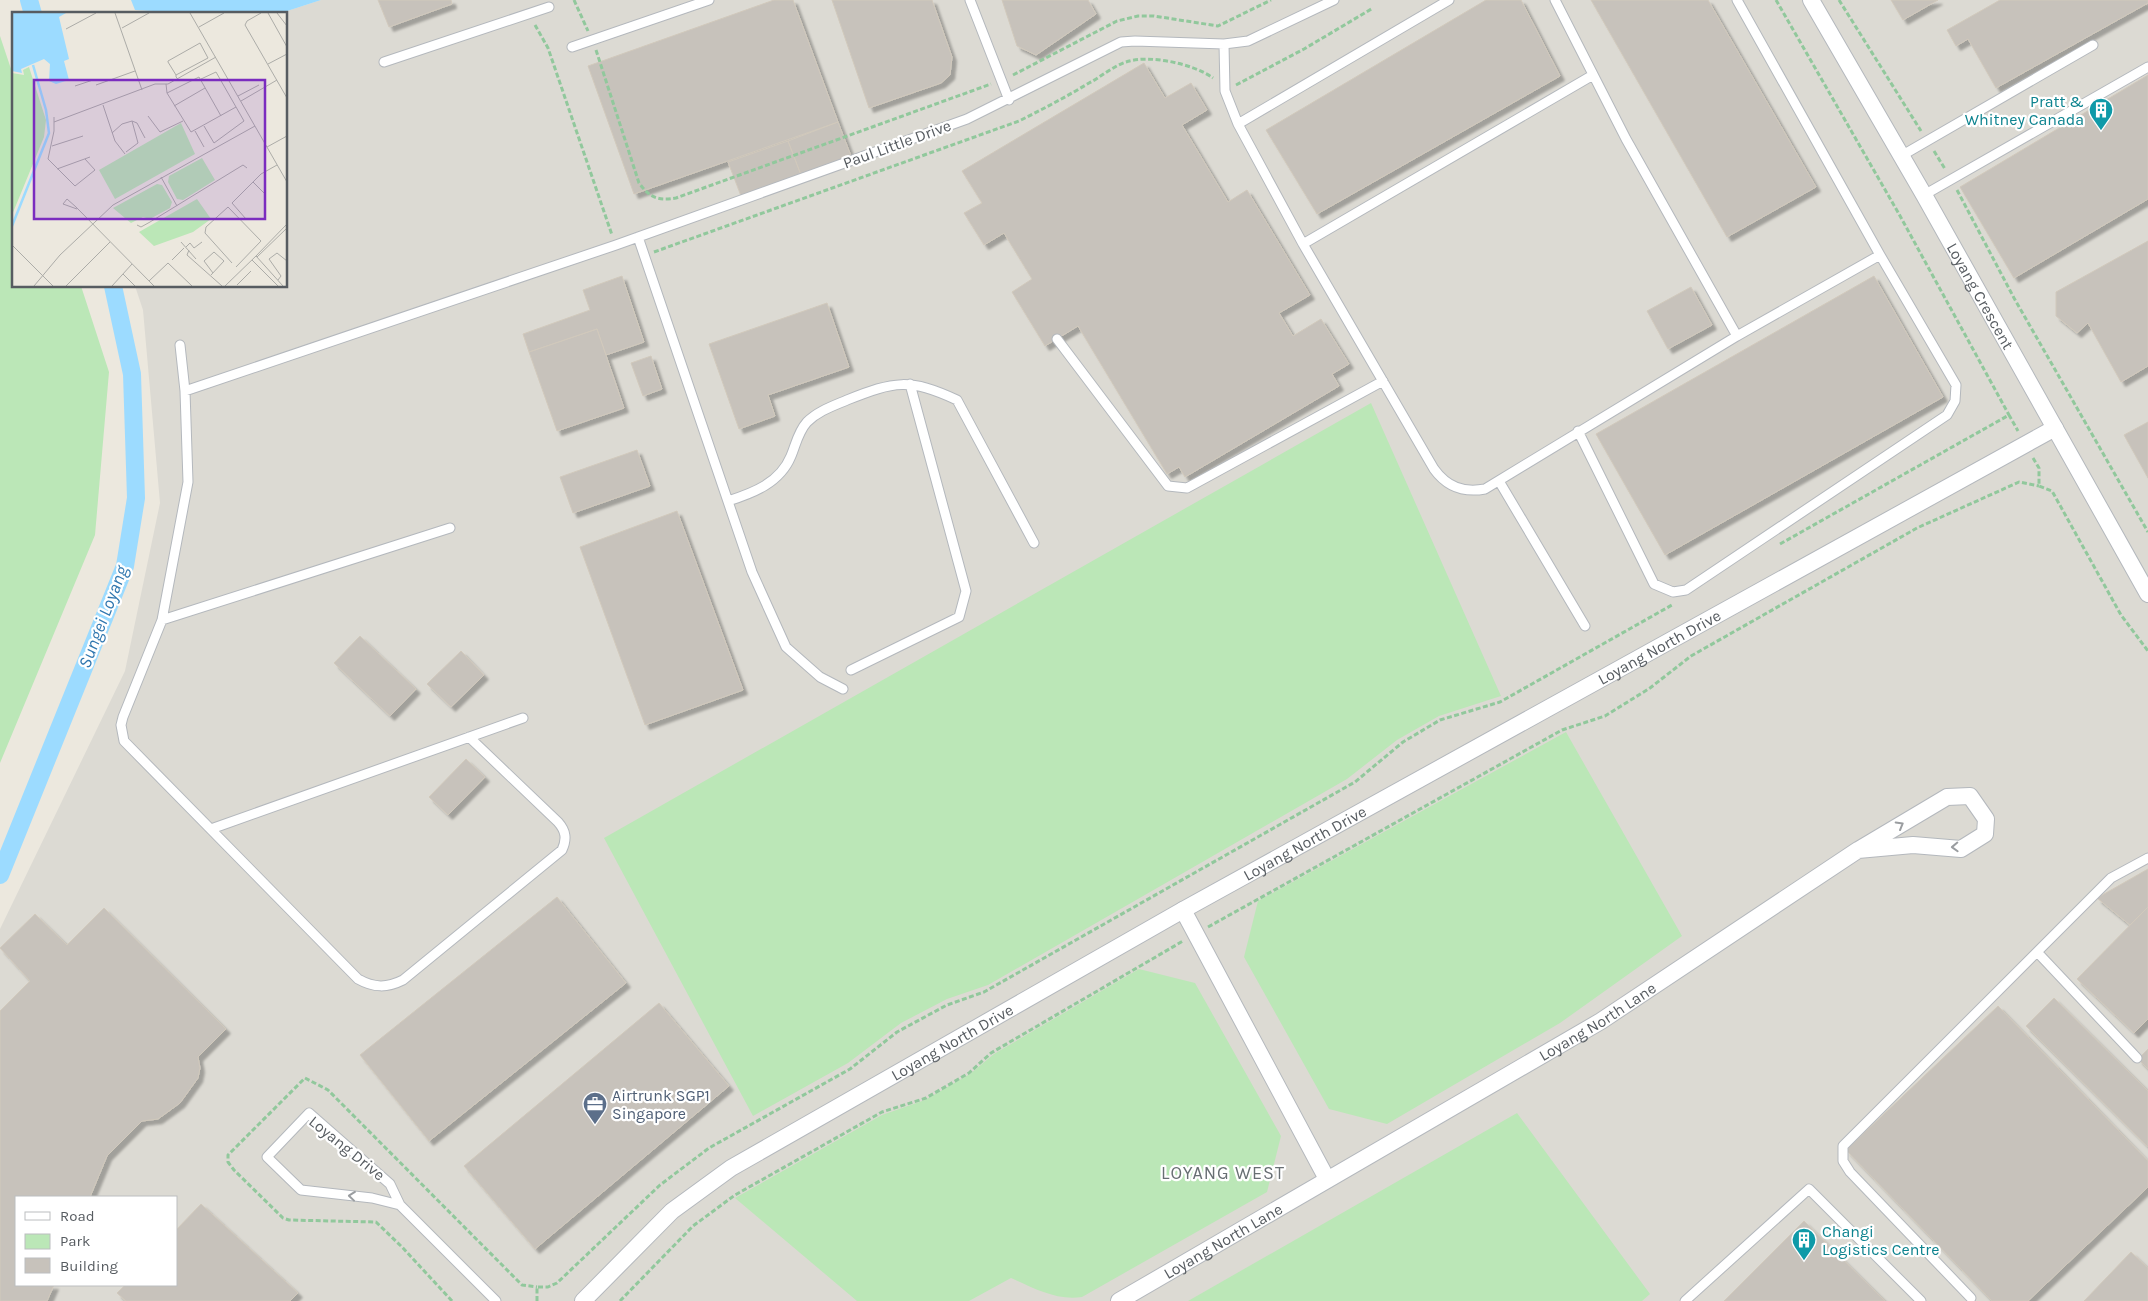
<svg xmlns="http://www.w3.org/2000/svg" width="2148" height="1301" viewBox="0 0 2148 1301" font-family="Karla,sans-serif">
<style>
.industrial{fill:#dcdad3;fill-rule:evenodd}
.green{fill:#bbe7b7}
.water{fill:#9cdbff}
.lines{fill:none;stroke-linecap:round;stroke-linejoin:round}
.canal{stroke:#9cdbff;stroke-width:18}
.building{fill:#c7c2bb;stroke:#d1c9bc;filter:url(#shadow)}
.lane-casing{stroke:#b4b8bd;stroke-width:11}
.street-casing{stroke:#b4b8bd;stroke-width:18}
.path{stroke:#91c89c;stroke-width:3;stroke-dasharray:5 2.5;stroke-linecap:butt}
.lane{stroke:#fff;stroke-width:9}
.street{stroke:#fff;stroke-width:16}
.oneway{stroke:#9a9da0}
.labels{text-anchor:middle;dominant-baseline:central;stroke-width:4.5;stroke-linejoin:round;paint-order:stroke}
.culture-label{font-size:16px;fill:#0d838f;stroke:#fff;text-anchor:end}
.street-label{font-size:16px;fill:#575c61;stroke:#fff}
.service-label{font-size:16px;fill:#4e5e75;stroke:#fff;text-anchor:start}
.water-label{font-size:18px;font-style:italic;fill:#3077af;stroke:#fff}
.neighbourhood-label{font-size:18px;letter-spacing:1px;fill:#686f73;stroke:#fff}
.inset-river{fill:none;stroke:#9cdbff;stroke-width:2.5}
.inset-road{fill:none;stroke:#acaca8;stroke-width:1}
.view{fill:#7b2cbf;fill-opacity:0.15;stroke:#7b2cbf;stroke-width:2.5}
.inset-edge{fill:none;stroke:#575c61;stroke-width:2.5}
</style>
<defs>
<filter id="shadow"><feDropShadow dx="4.5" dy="4.5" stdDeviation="1" flood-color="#0004"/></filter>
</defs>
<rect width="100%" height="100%" fill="#ece8de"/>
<path class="industrial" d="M 321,0 L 2148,0 L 2148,1301 L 0,1301 L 0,929 L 125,671 L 160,503 L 143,310 L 135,286 L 286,286 L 286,14 L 278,14 ZM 16,1197 L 176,1197 L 176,1285 L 16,1285 Z"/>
<path class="green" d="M 0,36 L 14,78 L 14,286 L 81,286 L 109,372 L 95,535 L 0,763 Z
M 1371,403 L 1501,696 L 1439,716 L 1397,740 L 1347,779 L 988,985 L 947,999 L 901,1023 L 848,1063 L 753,1116 L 604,838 Z
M 1566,732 L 1682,936 L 1560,1023 L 1387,1124 L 1329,1109 L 1244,957 L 1258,901 Z
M 1139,969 L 1195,983 L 1281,1136 L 1267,1192 L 1082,1297 C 1057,1301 1033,1288 1011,1278 L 969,1301 L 857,1301 L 735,1198 L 882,1115 L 925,1100 L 970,1074 L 994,1054 Z
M 1517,1113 L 1650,1294 L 1642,1301 L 1188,1301 Z"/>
<path class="water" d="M 131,0 L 321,0 L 278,14 L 175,14 L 172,12 L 135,10 Z"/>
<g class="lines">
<path class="canal" d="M 29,0 L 33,14
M 0,875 L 125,566 L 136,498 L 132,374 L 113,286"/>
</g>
<path class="building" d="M 378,0 L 451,0 L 452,4 L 389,27 Z
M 774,0 L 793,0 L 838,122 L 634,194 L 588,66 Z
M 832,0 L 932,0 L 952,57 L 950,75 L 941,83 L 869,108 Z
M 1002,0 L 1088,0 L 1096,14 L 1036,55 L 1017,46 Z
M 1486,0 L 1521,0 L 1560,76 L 1317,214 L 1266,130 Z
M 1591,0 L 1708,0 L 1816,187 L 1727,237 Z
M 1891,0 L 1938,0 L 1903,20 Z
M 2000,0 L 2148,0 L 2148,3 L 1996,88 L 1968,39 L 1956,46 L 1947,30 Z
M 1144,63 L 1165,98 L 1191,83 L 1207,110 L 1182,125 L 1228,202 L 1247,190 L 1310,295 L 1279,313 L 1293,336 L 1321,319 L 1349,364 L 1332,374 L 1339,386 L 1185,477 L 1179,467 L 1167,474 L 1078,326 L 1045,346 L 1012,292 L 1032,279 L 1004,233 L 984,245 L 964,213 L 982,203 L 962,171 Z
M 2148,75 L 2148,199 L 2014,278 L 1960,187 Z
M 838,122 L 851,156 L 801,175 L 788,141 Z
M 788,141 L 801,175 L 741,196 L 728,162 Z
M 2148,241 L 2148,366 L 2121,382 L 2088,323 L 2077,333 L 2056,316 L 2056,292 Z
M 622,276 L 644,342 L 606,355 L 597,329 L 529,352 L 523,334 L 590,310 L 583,290 Z
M 1874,276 L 1943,397 L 1665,555 L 1596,434 Z
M 1691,287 L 1712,325 L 1668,349 L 1647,311 Z
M 827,303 L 849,367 L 768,395 L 775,416 L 739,429 L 709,344 Z
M 597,329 L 624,408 L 557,431 L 529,352 Z
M 651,356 L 662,389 L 643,396 L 631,363 Z
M 2148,422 L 2148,478 L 2124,435 Z
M 637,450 L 650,486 L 573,513 L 560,477 Z
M 677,511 L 743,690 L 645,725 L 580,547 Z
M 360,636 L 416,689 L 390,716 L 334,663 Z
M 461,651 L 484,675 L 451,707 L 427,684 Z
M 466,759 L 485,777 L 448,815 L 429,797 Z
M 2148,869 L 2148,907 L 2130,925 L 2097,898 Z
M 557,897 L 626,983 L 429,1141 L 360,1055 Z
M 2148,907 L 2148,1019 L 2134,1033 L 2077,979 Z
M 104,908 L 226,1029 L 198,1057 L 200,1068 L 198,1078 L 180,1103 L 158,1119 L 142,1121 L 107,1156 L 90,1197 L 16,1197 L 16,1285 L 54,1285 L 47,1301 L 0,1301 L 0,1011 L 30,981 L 0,948 L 35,914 L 67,945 Z
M 2054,998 L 2148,1091 L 2148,1147 L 2026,1026 Z
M 659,1003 L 729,1086 L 535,1249 L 464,1166 Z
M 1998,1006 L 2148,1161 L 2148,1187 L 2028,1301 L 1992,1301 L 1846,1150 Z
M 2148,1049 L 2148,1069 L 2138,1059 Z
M 201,1204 L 298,1293 L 290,1301 L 126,1301 L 117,1293 L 125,1285 L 176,1285 L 176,1230 Z
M 1804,1221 L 1885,1301 L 1724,1301 Z
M 2131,1252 L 2148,1268 L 2148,1301 L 2084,1301 Z"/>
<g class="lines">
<defs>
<path id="lane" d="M 970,0 L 1009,100
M 1555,0 L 1626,139 L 1737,336
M 1224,44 L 1225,91 L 1238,124 L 1303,244 L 1434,469 C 1447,487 1463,493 1485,489 L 1737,336 L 1880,255
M 572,47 L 709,0
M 384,62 L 549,7
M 1238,124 L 1449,0
M 1901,156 L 2093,45
M 1924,195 L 2148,67
M 638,237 L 752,572 L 786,647 L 820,677 L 843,689
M 1303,244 L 1593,75
M 1057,339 L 1168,486 L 1187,488 L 1383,381
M 180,345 L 185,391 L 188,482 L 162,620 L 123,717 L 121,725 L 124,741 L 358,979 C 374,988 387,988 403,980 L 562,850 C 567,839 566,831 558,822 L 469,737
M 185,391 L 616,245 L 967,119 L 1121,42 L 1135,41 L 1224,44 L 1248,41 L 1334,0
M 1578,431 L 1654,584 L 1673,592 L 1686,590 L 1947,415 L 1955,401 L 1956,385 L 1880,255 L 1737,0
M 1499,481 L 1585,626
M 728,501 C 753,493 780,483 791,456 C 796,444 798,432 807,422 C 818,411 833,406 847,400 C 895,381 909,378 957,400 L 1034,543
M 162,620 L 450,528
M 851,670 L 959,617 L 966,591 L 910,384
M 211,829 L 523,718
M 2038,953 L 2137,1058
M 400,1205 L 372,1198 L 301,1190 L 267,1157 L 309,1113 L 390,1184 L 400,1205 L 496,1301
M 1971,1298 L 1850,1172 L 1843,1161 L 1843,1146 L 2111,878 L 2148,858
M 1685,1301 L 1809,1189 L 1921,1301"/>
<g id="street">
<path id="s1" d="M 1811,0 L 1924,195 L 2148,594"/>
<path d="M 1183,910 L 1327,1179"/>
<path id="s2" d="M 583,1301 L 672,1211 L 731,1168 L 1183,910 L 2055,428"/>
<path id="s3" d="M 1119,1301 L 1601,1021 L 1858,850 L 1947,797 L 1970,796 L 1986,819 L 1985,834 L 1961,849 L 1913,845 L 1858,850"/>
</g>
</defs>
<use href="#lane" class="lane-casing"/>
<use href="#street" class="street-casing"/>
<path class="path" d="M 574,0 L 588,31
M 1776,0 L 1899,214 L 2009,415
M 1839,0 L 1921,131
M 535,25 L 548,48 L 612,235
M 596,50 L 639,183 C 650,198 658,201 676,198 L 991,84
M 1013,75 L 1117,21 L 1138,16 L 1154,16 L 1218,26 L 1271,0
M 1236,85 L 1304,49 L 1373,8
M 1934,151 L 1945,169
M 1957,190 L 2014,298 L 2148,532
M 654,252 L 1019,121 C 1043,109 1066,97 1089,83 C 1101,77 1113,66 1126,62 C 1149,54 1194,64 1213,78
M 2033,458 L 2039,468 L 2039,486 L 2052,491 L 2121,615 L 2148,651
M 1780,544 L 2009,415 L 2018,431
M 1208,927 L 1562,730 L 1605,716 L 1650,688 L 1691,656 L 1917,528 L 2019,482 L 2039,486
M 452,1301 L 402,1247 L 376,1222 L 289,1220 L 283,1218 L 234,1170 L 228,1162 L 228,1155 L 305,1078 L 328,1090 L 522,1285 L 537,1287
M 537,1301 L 537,1287 L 548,1287 L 557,1283 L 660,1185 L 709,1148 L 850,1069 L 897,1032 L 947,1005 L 984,992 L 1355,782 L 1403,742 L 1440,720 L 1500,702 L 1672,605
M 620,1301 L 693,1226 L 735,1195 L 882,1112 L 926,1098 L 969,1073 L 991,1053 L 1183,941"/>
<use href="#lane" class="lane"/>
<use href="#street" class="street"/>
</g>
<defs><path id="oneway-chevron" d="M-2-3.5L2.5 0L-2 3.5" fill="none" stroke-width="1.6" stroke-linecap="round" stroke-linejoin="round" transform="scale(1.25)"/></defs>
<g class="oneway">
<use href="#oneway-chevron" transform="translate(1900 825) rotate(-30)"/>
<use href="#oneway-chevron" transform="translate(1955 847) rotate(178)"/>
<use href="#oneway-chevron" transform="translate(352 1196) rotate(-174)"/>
</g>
<defs>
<symbol id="building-pin" viewBox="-11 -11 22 30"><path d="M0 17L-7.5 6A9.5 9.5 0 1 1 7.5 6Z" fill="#0f9aa8" stroke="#fff"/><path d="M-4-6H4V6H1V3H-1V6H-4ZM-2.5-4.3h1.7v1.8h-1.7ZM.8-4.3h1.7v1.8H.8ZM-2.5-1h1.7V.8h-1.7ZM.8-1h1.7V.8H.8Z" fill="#fff"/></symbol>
<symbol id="office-pin" viewBox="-11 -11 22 30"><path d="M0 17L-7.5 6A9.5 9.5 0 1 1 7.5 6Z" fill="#5c6f8a" stroke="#fff"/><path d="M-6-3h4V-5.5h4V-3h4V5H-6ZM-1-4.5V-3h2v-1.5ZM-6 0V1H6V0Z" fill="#fff"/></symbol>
</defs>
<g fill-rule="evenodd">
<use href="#building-pin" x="2087" y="96" width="28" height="38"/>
<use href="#office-pin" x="581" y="1090" width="28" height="38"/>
<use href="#building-pin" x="1790" y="1226" width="28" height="38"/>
</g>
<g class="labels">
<g class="culture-label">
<text x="2084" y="101">Pratt &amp;<tspan x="2084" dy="18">Whitney Canada</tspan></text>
<text x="1822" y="1231" text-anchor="start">Changi<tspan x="1822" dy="18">Logistics Centre</tspan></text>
</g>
<g class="street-label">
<text transform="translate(897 144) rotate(-20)">Paul Little Drive</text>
<text stroke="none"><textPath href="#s1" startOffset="341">Loyang Crescent</textPath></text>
<text stroke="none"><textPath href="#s2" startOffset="1264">Loyang North Drive</textPath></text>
<text stroke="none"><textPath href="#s2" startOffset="859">Loyang North Drive</textPath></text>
<text stroke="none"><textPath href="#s3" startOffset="554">Loyang North Lane</textPath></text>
<text stroke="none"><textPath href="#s2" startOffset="454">Loyang North Drive</textPath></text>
<text transform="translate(347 1148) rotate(39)">Loyang Drive</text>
<text stroke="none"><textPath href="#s3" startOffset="120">Loyang North Lane</textPath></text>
</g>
<g class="service-label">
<text x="612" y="1095">Airtrunk SGP1<tspan x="612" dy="18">Singapore</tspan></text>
</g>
<g class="water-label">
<text transform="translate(103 617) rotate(-69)">Sungei Loyang</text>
</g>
<g class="neighbourhood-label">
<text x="1223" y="1173">LOYANG WEST</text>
</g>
</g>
<g transform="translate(12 12)">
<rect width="275" height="275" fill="#ece8de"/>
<path d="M 17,55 L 34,108 L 32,125 L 0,203 L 0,61 L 12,63 L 11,58 ZM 169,111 L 183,142 L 103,187 L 87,158 ZM 190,146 L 203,168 L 171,188 L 165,187 L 156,170 L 157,164 ZM 145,172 L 150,173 L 160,190 L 158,196 L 138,207 L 131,205 L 119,211 L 101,196 ZM 185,187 L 199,207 L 181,220 L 142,234 L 127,220 Z" fill="#bbe7b7"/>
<path d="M 0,1 L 54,1 L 47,5 L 57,47 L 52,49 L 57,68 L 44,72 L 37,69 L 38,52 L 32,47 L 9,57 L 10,61 L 0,59 Z" fill="#9cdbff"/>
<path class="inset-river" d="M 0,214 L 37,121 L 34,98 L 21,53"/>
<path class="inset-road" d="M 103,1 L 130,78M 178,1 L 275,170M 249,1 L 235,9 L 233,13 L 275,86M 256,1 L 275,35M 265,1 L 275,14M 187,15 L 212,1M 110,16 L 137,1M 54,17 L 84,1M 256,52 L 275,42M 164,63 L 196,46 L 188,31 L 156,49 L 156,50 L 164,63 L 164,65 L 166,67M 189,67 L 204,60 L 232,109 L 202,131 L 192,114M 154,72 L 155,81 L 179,120 L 224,95M 84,73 L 123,59M 63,74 L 81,68M 155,81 L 187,65 L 209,104M 226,84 L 247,73M 229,89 L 265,68M 91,93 L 103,129 L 113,142M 162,94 L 193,76M 136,104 L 148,120 L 171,109M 42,105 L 42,119 L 36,147 L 63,174 L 83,158 L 73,147M 42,110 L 143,72 L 156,72 L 204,45M 183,119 L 192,135M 100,121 L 110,112 L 120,109 L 125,111 L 133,126M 40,134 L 71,124M 255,135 L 275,124M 114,140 L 126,131 L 120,109M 45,157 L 78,145M 149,165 L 165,194M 241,170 L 252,181M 65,197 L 51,192 L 55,187 L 64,195 L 142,274M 234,207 L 220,191 L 249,162 L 265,153M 125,213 L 129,215 L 138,210 L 231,153 L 235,156M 169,230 L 184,247M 0,233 L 41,274M 174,235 L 178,231 L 182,236 L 190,230M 177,238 L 175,243 L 210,274M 244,244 L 275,212M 245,245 L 275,216M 160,248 L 172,236M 240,248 L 266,274M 220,251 L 193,221 L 194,215 L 216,195 L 249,229 L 224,255M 111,262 L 123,274M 199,263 L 212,249 L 202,240 L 192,249 L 201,261M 266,268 L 269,264 L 257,247 L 265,241 L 275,249M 137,269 L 156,251 L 180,274M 225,273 L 239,259M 22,274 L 48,243 L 101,193 L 243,114M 54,274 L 98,230M 100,274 L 120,252M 213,274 L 244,244 L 271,274"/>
<path class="view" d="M 22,68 L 253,68 L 253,207 L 22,207 Z"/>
<rect width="275" height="275" class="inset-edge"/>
</g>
<rect x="15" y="1196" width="162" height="90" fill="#ffffff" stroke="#bcbec0"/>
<rect x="25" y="1212" width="25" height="8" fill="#ffffff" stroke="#bcbec0"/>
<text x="60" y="1221" font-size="15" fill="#575c61">Road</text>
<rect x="25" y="1234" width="25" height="15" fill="#bbe7b7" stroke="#bcbec0"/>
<text x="60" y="1246" font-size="15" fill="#575c61">Park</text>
<rect x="25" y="1258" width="25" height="15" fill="#c7c2bb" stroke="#bcbec0"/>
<text x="60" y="1271" font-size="15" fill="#575c61">Building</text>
</svg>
